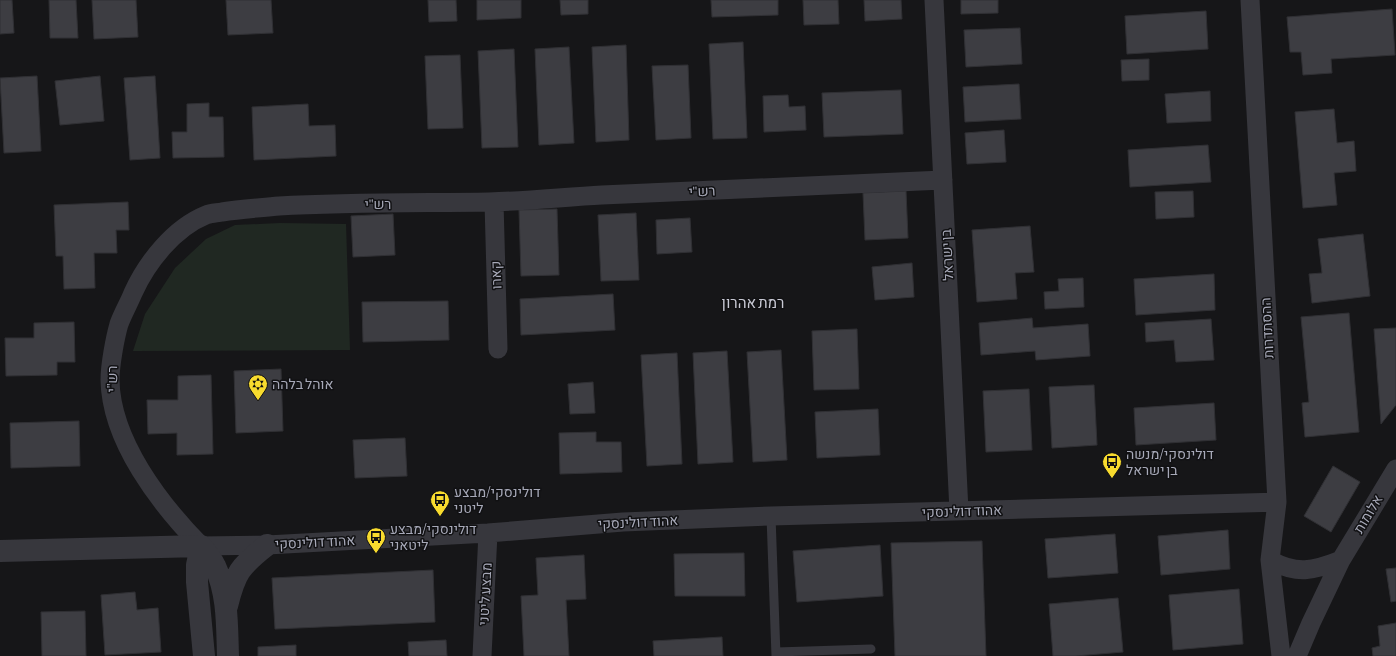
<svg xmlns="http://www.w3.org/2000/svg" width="1396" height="656" viewBox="0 0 1396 656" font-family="'Asap Condensed',Heebo,sans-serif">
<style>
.green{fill:#202822}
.building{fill:#3d3d42;stroke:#303034}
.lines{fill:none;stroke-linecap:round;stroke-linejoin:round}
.service{stroke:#37373d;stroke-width:9}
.minor{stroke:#37373d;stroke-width:19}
.tertiary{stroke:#37373d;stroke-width:22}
.labels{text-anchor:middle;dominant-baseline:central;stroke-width:3;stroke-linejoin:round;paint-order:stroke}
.street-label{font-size:14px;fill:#a7a9b8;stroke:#111113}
.poi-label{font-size:14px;fill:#a7a9b8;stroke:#111113;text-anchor:start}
.neighbourhood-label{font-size:15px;fill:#c8c9d4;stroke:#111113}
</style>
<rect width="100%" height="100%" fill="#161618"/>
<path class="green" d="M 280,223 L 346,224 L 350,350 L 133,351 L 145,314 L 175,268 L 206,239 L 235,225 Z"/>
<path class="building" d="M 0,0 L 12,0 L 14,33 L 0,34 Z
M 49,0 L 76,0 L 78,38 L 50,38 Z
M 92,0 L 136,0 L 138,37 L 94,39 Z
M 226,0 L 271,0 L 273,33 L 228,35 Z
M 428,0 L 456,0 L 457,21 L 429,22 Z
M 477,0 L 521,0 L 521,18 L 477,20 Z
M 560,0 L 588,0 L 588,14 L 561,15 Z
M 711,0 L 778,0 L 778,15 L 712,17 Z
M 803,0 L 838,0 L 839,24 L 804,25 Z
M 864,0 L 901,0 L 902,19 L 865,21 Z
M 961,0 L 998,0 L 998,13 L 961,14 Z
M 1392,9 L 1395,55 L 1331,59 L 1332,73 L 1303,75 L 1301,52 L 1290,52 L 1287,17 Z
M 1206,11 L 1208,49 L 1127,54 L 1125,16 Z
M 1020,28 L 1022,64 L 966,67 L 964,30 Z
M 743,42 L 747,138 L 713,139 L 709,44 Z
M 626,45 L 629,140 L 596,142 L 592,47 Z
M 569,47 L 574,143 L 539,145 L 535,49 Z
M 514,49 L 518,147 L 482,148 L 478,51 Z
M 460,55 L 463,128 L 428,129 L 425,56 Z
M 1149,59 L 1149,80 L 1122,81 L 1121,60 Z
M 688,65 L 691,138 L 656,140 L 652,66 Z
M 37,76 L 41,151 L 4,153 L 0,78 Z
M 100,76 L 104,121 L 60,125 L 55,81 Z
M 155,76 L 160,158 L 130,160 L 124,78 Z
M 1019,84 L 1021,119 L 965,122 L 963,87 Z
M 901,90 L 903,134 L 824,137 L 822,93 Z
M 1210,91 L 1211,121 L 1167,123 L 1165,94 Z
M 788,95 L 789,107 L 805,106 L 806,130 L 764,132 L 763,96 Z
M 209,103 L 209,117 L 223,117 L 224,157 L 173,158 L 172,132 L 187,132 L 187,104 Z
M 308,104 L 309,126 L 335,125 L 336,156 L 254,160 L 252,107 Z
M 1334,109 L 1337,143 L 1354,141 L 1356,171 L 1334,173 L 1337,205 L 1303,208 L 1295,112 Z
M 1004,130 L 1006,162 L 967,164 L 965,133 Z
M 1208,145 L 1211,182 L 1130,187 L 1128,150 Z
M 906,191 L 908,238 L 865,240 L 863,193 Z
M 1193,191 L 1194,217 L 1156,219 L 1155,192 Z
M 128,202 L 129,230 L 116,230 L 117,253 L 94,253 L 95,288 L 64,289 L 63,256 L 56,256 L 54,205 Z
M 557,209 L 559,275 L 521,276 L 519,210 Z
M 636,213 L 639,280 L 601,281 L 598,215 Z
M 393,214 L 395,255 L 353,257 L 351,216 Z
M 690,218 L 692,252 L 657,254 L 656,220 Z
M 1030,226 L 1034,272 L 1015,273 L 1017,299 L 977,302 L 972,230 Z
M 1363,234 L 1370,296 L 1312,303 L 1309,274 L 1322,273 L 1318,239 Z
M 912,263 L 914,297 L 875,300 L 872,267 Z
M 1214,274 L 1215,310 L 1136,315 L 1134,279 Z
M 1083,278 L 1084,307 L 1045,309 L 1044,292 L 1059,291 L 1058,279 Z
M 613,294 L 615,330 L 521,335 L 520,299 Z
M 448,301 L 449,340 L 363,342 L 362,302 Z
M 1349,313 L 1359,432 L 1305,437 L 1302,403 L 1309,402 L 1301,317 Z
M 1032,318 L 1033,328 L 1088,324 L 1090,356 L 1036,360 L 1035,351 L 981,355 L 979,323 Z
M 1211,319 L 1214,360 L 1176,362 L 1174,340 L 1146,342 L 1145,323 Z
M 74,322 L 75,362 L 57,362 L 57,375 L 6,376 L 5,338 L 34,338 L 34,323 Z
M 1396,328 L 1396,405 L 1381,424 L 1374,329 Z
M 857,329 L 859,389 L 814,390 L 812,331 Z
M 781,350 L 787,460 L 753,462 L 747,352 Z
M 727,351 L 733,462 L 698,464 L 693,353 Z
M 677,353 L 682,464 L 647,466 L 641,355 Z
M 281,369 L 283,431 L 236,433 L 234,371 Z
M 211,375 L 213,454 L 177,455 L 177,433 L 148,434 L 147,400 L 178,400 L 178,376 Z
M 593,382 L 595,413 L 570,414 L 568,384 Z
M 1094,385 L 1097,445 L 1052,448 L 1049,387 Z
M 1029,389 L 1032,450 L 986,452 L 983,391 Z
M 1214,403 L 1216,440 L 1136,445 L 1134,408 Z
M 878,409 L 880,455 L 817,458 L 815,412 Z
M 79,421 L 80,466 L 11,468 L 10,423 Z
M 596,432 L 596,442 L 621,442 L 622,472 L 560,474 L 559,433 Z
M 405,438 L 407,476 L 355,478 L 353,440 Z
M 1333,466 L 1360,482 L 1331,532 L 1304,516 Z
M 1228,530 L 1230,569 L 1161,575 L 1158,536 Z
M 1115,534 L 1118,573 L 1048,578 L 1045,539 Z
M 982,541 L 986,656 L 895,656 L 891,543 Z
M 880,545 L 883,596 L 797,602 L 793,551 Z
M 744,553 L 745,596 L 675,596 L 674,554 Z
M 584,555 L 586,599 L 566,600 L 569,656 L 524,656 L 521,596 L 538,595 L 536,558 Z
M 1396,568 L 1396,601 L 1391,602 L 1386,569 Z
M 433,570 L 435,622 L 275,629 L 272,578 Z
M 1239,589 L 1243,644 L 1173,650 L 1169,595 Z
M 135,592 L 137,610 L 158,608 L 161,652 L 105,655 L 101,595 Z
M 1118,598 L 1123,652 L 1076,656 L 1053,656 L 1049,604 Z
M 85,611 L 86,656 L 42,656 L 41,612 Z
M 1396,623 L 1396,656 L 1373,656 L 1372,648 L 1380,646 L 1378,626 Z
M 722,637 L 723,656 L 654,656 L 653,641 Z
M 446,640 L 447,656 L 409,656 L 408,642 Z
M 296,645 L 296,656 L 258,656 L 258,647 Z"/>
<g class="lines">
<path class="service" d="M 771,516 L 776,656
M 776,652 L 871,649"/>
<path class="minor" d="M 934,0 L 959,511
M 1250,0 L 1277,502 L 1270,560 L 1281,656
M 943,180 C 830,185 716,190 602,195 C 565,197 527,201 489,202 C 419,203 349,202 279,206 C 260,208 241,209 222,212 C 217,213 211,213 206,215 C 174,228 147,262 133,293 C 129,303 123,313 119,324 C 115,338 110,365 110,380 C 111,441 160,504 201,546 L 267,545 L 488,533 L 623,522 L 771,516 L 1277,502
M 494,202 L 498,349
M 1270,560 C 1297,575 1313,571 1341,560
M 482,656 L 488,533
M 1297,656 L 1311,623 L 1341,560 L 1396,469"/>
<path class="tertiary" d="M 201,546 C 206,552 212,559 215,566 C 228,594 227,626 228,656
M 201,546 L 197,565 L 197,582 L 204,656
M 0,551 L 201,546
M 227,606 C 235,573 240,566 267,545"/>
</g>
<defs>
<symbol id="synagogue-pin" viewBox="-11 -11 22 30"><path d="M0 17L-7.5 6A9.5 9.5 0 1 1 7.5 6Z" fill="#f8db2e" stroke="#111113"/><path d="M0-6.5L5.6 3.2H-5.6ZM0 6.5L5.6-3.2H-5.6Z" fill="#111"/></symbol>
<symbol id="bus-pin" viewBox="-11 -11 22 30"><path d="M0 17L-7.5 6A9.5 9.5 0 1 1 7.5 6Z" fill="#f8db2e" stroke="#111113"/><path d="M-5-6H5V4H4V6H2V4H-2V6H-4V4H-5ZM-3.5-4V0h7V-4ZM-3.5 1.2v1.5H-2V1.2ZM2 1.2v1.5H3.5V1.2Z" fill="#111"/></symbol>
</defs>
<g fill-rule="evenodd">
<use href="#synagogue-pin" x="247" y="373" width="22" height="30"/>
<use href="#bus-pin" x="1101" y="451" width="22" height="30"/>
<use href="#bus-pin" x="429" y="489" width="22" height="30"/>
<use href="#bus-pin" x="365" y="526" width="22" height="30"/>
</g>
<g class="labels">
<g class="street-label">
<text transform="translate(702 191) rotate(-3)">רש"י</text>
<text transform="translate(378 204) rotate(-1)">רש"י</text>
<text transform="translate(947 255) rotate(-93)">בן ישראל</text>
<text transform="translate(496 275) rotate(-92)">קארו</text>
<text transform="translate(1267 328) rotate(-93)">ההסתדרות</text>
<text transform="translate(112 379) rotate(-89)">רש"י</text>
<text transform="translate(962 511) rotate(-2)">אהוד דולינסקי</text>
<text transform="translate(1368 514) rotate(-59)">אלומות</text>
<text transform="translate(638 522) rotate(-3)">אהוד דולינסקי</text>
<text transform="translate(315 542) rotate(-3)">אהוד דולינסקי</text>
<text transform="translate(485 594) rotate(-87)">מבצע ליטני</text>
</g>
<g class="poi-label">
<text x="272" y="384">אוהל בלהה</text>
<text x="1126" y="454">דולינסקי/מנשה<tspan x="1126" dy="16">בן ישראל</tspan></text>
<text x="454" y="492">דולינסקי/מבצע<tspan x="454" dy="16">ליטני</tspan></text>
<text x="390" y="529">דולינסקי/מבצע<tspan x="390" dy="16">ליטאני</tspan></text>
</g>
<g class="neighbourhood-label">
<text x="753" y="302">רמת אהרון</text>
</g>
</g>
</svg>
